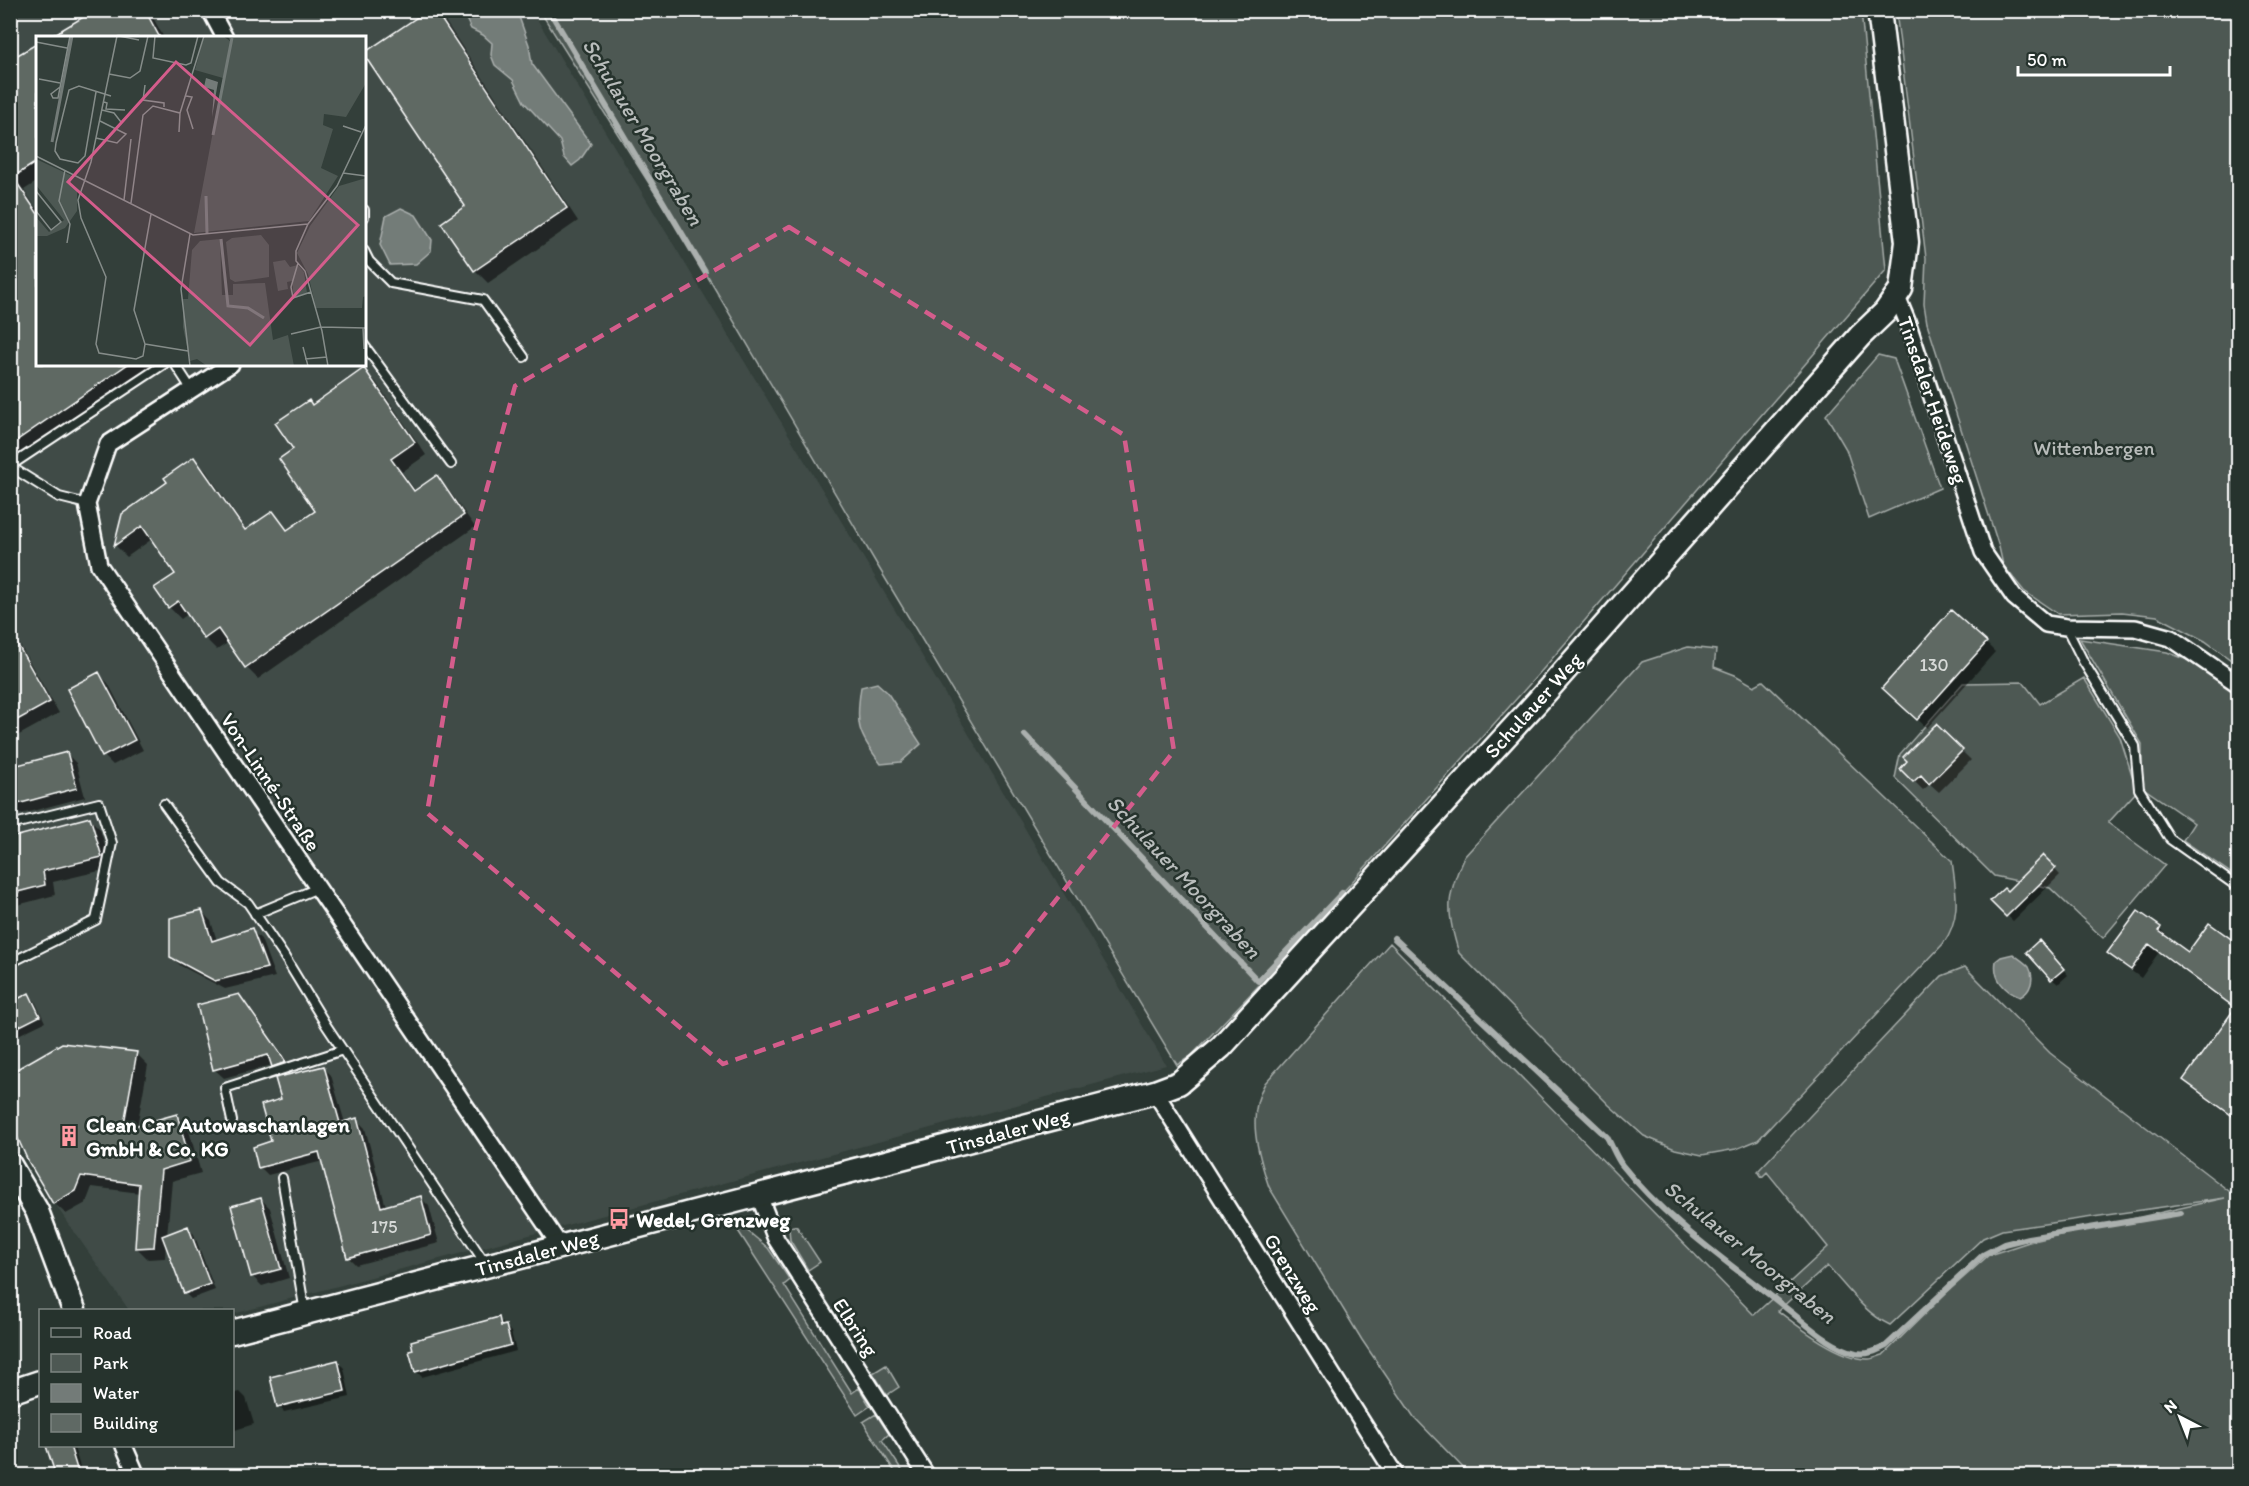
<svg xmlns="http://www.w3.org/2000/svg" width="2249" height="1486" viewBox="0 0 2249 1486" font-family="Itim,sans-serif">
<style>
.built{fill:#404c47;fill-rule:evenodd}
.green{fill:#4d5853;stroke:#a6aca9;stroke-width:1.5;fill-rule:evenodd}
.water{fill:#737b78;stroke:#abb0ae;stroke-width:1.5}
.shadow{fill:#0007}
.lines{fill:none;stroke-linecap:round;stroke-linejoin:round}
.stream{stroke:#abb0ae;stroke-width:6}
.building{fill:#5f6964;stroke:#fff;stroke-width:1.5}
.lane-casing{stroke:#fff;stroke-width:12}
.street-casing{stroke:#fff;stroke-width:20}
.secondary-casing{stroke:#fff;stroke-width:27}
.lane{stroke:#26332d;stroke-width:8}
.street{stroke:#26332d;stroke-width:15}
.secondary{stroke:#26332d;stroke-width:22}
.marked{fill:none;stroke:#d45d8c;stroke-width:4.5;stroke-dasharray:12 8;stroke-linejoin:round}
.labels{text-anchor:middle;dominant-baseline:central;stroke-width:5;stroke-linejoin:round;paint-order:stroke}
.number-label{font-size:18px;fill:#d7dad8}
.street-label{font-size:21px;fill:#fff;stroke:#26332d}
.park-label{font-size:21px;fill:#b8bcba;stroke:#26332d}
.poi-label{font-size:21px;font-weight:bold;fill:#fff;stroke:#26332d;text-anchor:start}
.water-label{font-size:22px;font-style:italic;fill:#b9bdbc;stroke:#26332d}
.inset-river{fill:none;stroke:#737b78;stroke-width:3}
.inset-road{fill:none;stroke:#858c89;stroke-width:1.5}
.view{fill:#d45d8c;fill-opacity:0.15;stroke:#d45d8c;stroke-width:3}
.inset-edge{fill:none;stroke:#fff;stroke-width:3}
</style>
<rect width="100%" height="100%" fill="#333f3a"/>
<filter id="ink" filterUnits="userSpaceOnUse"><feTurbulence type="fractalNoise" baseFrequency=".0167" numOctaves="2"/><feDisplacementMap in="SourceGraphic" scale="12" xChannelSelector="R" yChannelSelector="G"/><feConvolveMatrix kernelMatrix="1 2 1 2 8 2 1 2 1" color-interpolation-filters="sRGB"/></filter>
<g filter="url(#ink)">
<path class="built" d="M 10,11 L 532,11 L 872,572 L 1166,1065 L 233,1314 L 232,1310 L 129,1310 L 59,1210 L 11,1122 ZM 38,38 L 364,38 L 364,364 L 38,364 Z"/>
<path class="green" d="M 540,11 L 1861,11 L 1886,270 L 1544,668 L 1264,980 L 1191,1056 L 1177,1065 L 876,563 L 705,272 Z
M 1896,11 L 2238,11 L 2238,665 L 2205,641 L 2157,616 L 2122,612 L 2058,614 L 2024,591 L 2003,565 L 1999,547 L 1927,323 L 1924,304 L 1926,258 Z
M 1878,355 L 1894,359 L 1940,488 L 1869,519 L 1846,449 L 1826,415 Z
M 2080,639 L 2167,652 L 2193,662 L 2238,692 L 2238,878 L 2183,840 L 2194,823 L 2142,787 L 2142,744 Z
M 1688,647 L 1716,650 L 1714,667 L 1735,675 L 1754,686 L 1763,681 L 1952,861 C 1956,892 1962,917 1943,944 L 1758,1140 L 1736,1149 L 1702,1155 L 1675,1149 L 1644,1136 L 1609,1105 L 1459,953 C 1446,912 1446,897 1464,857 L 1642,662 Z
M 2084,678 L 2120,737 L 2137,791 L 2108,823 L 2165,865 L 2103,938 L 2050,888 L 1994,876 L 1895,778 L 1900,754 L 1963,683 L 2023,682 L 2040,704 Z
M 1390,943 L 1754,1315 L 1828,1247 L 1767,1172 L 1762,1177 L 1758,1171 L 1942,976 L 1965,967 L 2050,1053 L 2238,1198 L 2238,1475 L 1470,1475 L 1414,1417 L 1362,1340 L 1269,1187 C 1258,1154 1246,1115 1265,1083 ZM 2225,1198 L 2029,1242 L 1989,1255 L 1945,1294 L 1883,1355 C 1879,1356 1873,1359 1869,1359 C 1841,1360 1800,1328 1778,1311 L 1827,1266 C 1846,1286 1864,1313 1890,1325 L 1983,1238 L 2002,1230 Z
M 738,1223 L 768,1248 L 790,1280 L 784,1285 L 852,1393 L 859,1388 L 870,1406 L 857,1415 L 735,1226 Z
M 793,1226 L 797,1227 L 820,1262 L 808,1270 L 790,1240 L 789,1228 Z
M 886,1365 L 899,1387 L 887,1395 L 873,1373 Z
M 876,1414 L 889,1434 L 882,1440 L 905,1475 L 897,1475 L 863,1422 Z"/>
<path class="water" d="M 462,11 L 517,11 L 529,45 L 532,64 L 591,144 L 580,160 L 572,166 L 564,157 L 560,141 L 524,102 L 513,80 L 495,65 L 491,55 L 492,43 L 483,35 L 471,29 Z
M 401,208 L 416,215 L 432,240 L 431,251 L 416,264 L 390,265 L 380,245 L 386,216 Z
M 877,683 L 887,692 L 921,744 L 901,762 L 881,764 C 858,734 855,725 861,687 Z
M 2013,954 C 2018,958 2025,962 2029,967 C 2035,978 2031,992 2020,997 C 2004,991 1993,978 1996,961 L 2001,957 Z"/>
<path class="shadow" d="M 10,10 L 22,10 L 10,17 Z
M 98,10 L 149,10 L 164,38 L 51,38 Z
M 434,10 L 445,21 L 578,221 L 488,283 L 475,270 L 443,223 L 468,207 Z
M 38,45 L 38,181 L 24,190 L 36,208 L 38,207 L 38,364 L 157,364 L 21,458 L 10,448 L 10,57 L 12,60 Z
M 364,370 L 376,382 L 426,455 L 402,472 L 416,491 L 436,477 L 448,489 L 475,527 L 258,679 L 246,667 L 229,642 L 217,650 L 205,638 L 188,614 L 181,619 L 169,607 L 177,574 L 152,539 L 127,557 L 115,545 L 123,515 L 169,483 L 194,459 L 206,471 L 247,531 L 273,513 L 289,531 L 317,511 L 295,449 L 313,406 Z
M 10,628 L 59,713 L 10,740 Z
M 1986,643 L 1995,652 L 1927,728 L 1893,697 Z
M 99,674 L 108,683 L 143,750 L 113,765 L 104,756 L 69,689 Z
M 1936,726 L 1971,760 L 1939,792 L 1930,784 L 1923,790 L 1902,769 Z
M 67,754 L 76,763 L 85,797 L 10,817 L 10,769 Z
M 89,818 L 100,829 L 112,868 L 53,882 L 55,895 L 10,907 L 10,839 Z
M 2043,857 L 2060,875 L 2013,921 L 1992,901 L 2007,893 Z
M 201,911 L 211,921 L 217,941 L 251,930 L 261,939 L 275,977 L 225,989 L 181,966 L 171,957 Z
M 2138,913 L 2160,929 L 2170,938 L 2168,940 L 2189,954 L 2210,925 L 2238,946 L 2238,1121 L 2194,1089 L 2185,1080 L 2236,1009 L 2159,952 L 2141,978 L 2119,962 L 2109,953 Z
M 2044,948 L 2068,975 L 2058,984 L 2052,979 Z
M 29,995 L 35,1001 L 45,1022 L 10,1039 L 10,1004 Z
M 239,996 L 248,1005 L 294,1071 L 282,1075 L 272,1065 L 224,1078 L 214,1069 Z
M 136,1053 L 148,1065 L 137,1127 L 177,1116 L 188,1127 L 201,1173 L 172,1181 L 167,1236 L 188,1228 L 194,1234 L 215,1290 L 191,1299 L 185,1293 L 166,1244 L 165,1258 L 148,1259 L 137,1248 L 140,1193 L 92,1187 L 86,1203 L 66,1214 L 54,1203 Z
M 323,1067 L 331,1075 L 345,1123 L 357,1120 L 365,1128 L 386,1207 L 421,1198 L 429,1206 L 439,1243 L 356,1265 L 348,1257 L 323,1161 L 268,1175 L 260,1167 L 273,1143 L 283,1100 Z
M 261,1199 L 270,1208 L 289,1278 L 262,1286 L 253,1277 L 233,1207 Z
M 498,1318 L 511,1332 L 516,1351 L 422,1377 L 416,1371 Z
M 338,1362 L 344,1368 L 350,1397 L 284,1412 L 279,1406 Z
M 240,1392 L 246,1398 L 254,1424 L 232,1431 L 232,1394 Z
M 57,1446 L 71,1446 L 74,1448 L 83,1476 L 57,1476 L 49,1448 Z"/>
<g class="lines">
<path class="stream" d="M 549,10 L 705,272
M 1025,735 L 1258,981 L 1342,893
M 1394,938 L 1607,1137 C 1612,1146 1616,1157 1622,1165 C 1669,1224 1733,1265 1791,1312 C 1810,1327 1830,1347 1856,1353 C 1868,1355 1876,1351 1886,1346 L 1983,1255 L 2004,1244 L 2028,1238 L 2181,1213"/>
</g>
<path class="building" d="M 95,10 L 145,10 L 160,38 L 48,38 Z
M 428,10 L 435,10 L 567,208 L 474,271 L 441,223 L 465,206 L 364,55 L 364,53 Z
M 38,43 L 38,161 L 13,177 L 38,214 L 38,364 L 128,364 L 10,445 L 10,56 L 16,56 Z
M 364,368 L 415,442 L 391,459 L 414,491 L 437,475 L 464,515 L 245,668 L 218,629 L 204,639 L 178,601 L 168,608 L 154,588 L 175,574 L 142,526 L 114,546 L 122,514 L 167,482 L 164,478 L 194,457 L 245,530 L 273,511 L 287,530 L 315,511 L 279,459 L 293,449 L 275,423 L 309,400 L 312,405 Z
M 1951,610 L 1987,642 L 1917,720 L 1882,688 Z
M 10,631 L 50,702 L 10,724 Z
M 99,672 L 135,740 L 102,757 L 67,689 Z
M 1936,724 L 1963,750 L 1929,784 L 1921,775 L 1913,782 L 1900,769 L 1907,761 L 1903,757 Z
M 67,752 L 77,788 L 10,806 L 10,767 Z
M 90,817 L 102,857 L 43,871 L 45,885 L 10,894 L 10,838 Z
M 2043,855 L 2056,868 L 2006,917 L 1990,901 L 2004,888 L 2007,891 Z
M 202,910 L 212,941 L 252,928 L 267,968 L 215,981 L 170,957 L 170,918 Z
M 2138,911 L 2161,927 L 2159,931 L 2188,952 L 2209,923 L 2238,944 L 2238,1120 L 2183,1080 L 2235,1008 L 2149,944 L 2131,970 L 2107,953 Z
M 2039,940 L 2064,969 L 2051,980 L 2026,952 Z
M 29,993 L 40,1016 L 10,1031 L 10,1003 Z
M 239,994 L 279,1051 L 286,1062 L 272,1067 L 268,1055 L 213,1070 L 197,1005 Z
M 62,1043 L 137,1052 L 123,1129 L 177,1114 L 190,1161 L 161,1170 L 154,1247 L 135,1248 L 139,1184 L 81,1176 L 75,1191 L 53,1204 L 28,1161 L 10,1121 L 10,1073 Z
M 324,1066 L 340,1123 L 357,1118 L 381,1207 L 421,1196 L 431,1235 L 347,1258 L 319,1152 L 258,1168 L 253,1147 L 271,1141 L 261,1105 L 281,1099 L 275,1078 Z
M 261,1198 L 281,1269 L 251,1277 L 231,1206 Z
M 188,1226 L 210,1284 L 184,1294 L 162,1236 Z
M 499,1317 L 501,1326 L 506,1325 L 511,1345 L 415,1372 L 409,1351 L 413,1350 L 411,1341 Z
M 338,1360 L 345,1391 L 277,1407 L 270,1377 Z
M 46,1446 L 70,1446 L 78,1472 L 66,1476 L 56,1476 Z"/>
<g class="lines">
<defs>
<path id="lane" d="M 364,210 L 364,217
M 364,251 L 369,261 L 391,283 L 483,300 L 524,357
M 364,345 L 451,464
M 175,364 L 192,390
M 10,466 L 164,364
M 11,467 L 59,497 L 87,504
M 2066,627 L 2083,661 L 2135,746 L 2139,789 L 2170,839 L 2238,887
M 164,804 L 221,883 L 248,903 L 284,956 L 326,1025 L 485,1263
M 10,825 L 99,803 L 112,843 L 96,920 L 10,963
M 255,914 L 318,888
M 232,1121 L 225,1088 L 343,1050
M 282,1178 L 305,1312"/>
<path id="street" d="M 210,10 L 225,38
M 1895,299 L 1900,304 L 1907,321 L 1983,552 L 2014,597 L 2046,624 L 2066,627 L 2135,628 L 2171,638 L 2238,684
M 231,364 L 108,444 L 87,504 L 99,565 L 561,1247
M 1155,1092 L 1396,1476
M 759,1196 L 776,1239 L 927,1476
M 124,1446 L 137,1476"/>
<path id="secondary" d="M 10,1165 L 37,1211 L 74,1310
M 232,1332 L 1155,1092 L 1179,1083 L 1221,1047 L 1537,702 L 1860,336 L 1885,312 L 1901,289 L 1907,242 L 1879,10
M 10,1392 L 40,1382"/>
</defs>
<use href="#lane" class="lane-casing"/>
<use href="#street" class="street-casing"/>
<use href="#secondary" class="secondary-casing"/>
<use href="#lane" class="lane"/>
<use href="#street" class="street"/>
<use href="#secondary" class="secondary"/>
</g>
</g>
<path class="marked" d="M 789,227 L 1124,435 L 1174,751 L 1006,963 L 723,1064 L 427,813 L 474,535 L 515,386 Z"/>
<defs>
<symbol id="building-bare" viewBox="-9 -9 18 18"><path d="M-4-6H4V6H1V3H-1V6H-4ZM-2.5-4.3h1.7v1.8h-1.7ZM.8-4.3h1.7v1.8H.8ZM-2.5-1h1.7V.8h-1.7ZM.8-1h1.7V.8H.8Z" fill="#ff9aa2" stroke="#26332d" stroke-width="2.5" paint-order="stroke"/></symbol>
<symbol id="bus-bare" viewBox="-9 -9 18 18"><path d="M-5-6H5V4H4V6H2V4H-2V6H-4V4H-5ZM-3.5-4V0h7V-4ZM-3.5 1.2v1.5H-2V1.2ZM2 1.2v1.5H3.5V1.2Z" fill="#ff9aa2" stroke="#26332d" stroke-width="2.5" paint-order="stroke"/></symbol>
</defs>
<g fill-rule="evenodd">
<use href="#building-bare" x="54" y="1121" width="30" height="30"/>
<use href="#bus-bare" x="604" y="1204" width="30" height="30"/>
</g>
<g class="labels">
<g class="number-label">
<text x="1934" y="665">130</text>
<text x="384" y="1227">175</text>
</g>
<g class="street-label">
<text transform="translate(1933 400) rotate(71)">Tinsdaler Heideweg</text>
<text transform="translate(1533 705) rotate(-48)">Schulauer Weg</text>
<text transform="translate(271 782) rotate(56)">Von-Linné-Straße</text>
<text transform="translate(1008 1131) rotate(-15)">Tinsdaler Weg</text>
<text transform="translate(537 1253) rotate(-15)">Tinsdaler Weg</text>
<text transform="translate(1293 1273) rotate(58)">Grenzweg</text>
<text transform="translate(856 1327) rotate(57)">Elbring</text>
</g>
<g class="park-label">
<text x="2094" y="447">Wittenbergen</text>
</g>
<g class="poi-label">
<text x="86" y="1124">Clean Car Autowaschanlagen<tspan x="86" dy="24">GmbH &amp; Co. KG</tspan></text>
<text x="636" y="1219">Wedel, Grenzweg</text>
</g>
<g class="water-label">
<text transform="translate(643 132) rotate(59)">Schulauer Moorgraben</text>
<text transform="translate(1184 877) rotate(47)">Schulauer Moorgraben</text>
<text transform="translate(1750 1252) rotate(39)">Schulauer Moorgraben</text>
</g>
</g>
<g transform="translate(36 36)">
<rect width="330" height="330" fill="#333f3a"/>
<path d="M 168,0 L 187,0 L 194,5 L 192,0 L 330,0 L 330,47 L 310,81 L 288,78 L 287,89 L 297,93 L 285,132 L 302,140 L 273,185 L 158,197 L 187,42 L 159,34 ZM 0,123 L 36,140 L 34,149 L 41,153 L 41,175 L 29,192 L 11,200 L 0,200 L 0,181 L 13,196 L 28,184 L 0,149 ZM 330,142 L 330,260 L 327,261 L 326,272 L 280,272 L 272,238 L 261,217 L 274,190 L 303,150 ZM 225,199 L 233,209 L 233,241 L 199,246 L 194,243 L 190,206 L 196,202 ZM 184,203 L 186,259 L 197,259 L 197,248 L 229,247 L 237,304 L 252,299 L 258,330 L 171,330 L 161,323 L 154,325 L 147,291 L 147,263 L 152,263 L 156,214 L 164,205 ZM 249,224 L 254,231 L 262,229 L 268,236 L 271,257 L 258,262 L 256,245 L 251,246 L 252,253 L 242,255 L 237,226 Z" fill="#4d5853"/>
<path d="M 170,42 L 182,46 L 176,81 L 178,54 L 168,51 Z" fill="#737b78"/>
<path class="inset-river" d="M 177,99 L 196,2M 16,106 L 36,0M 170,160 L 171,197M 185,203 L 192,270 L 212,272 L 228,282"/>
<path class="inset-road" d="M 81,0 L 55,126 L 42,164 L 45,182 L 70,241 L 60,308 L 63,317 L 100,323 L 107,320 L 109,308 L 98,274 L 115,178M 83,0 L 103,4M 119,0 L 117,22 L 150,29 L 155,27 L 162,0M 0,6 L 31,12M 73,38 L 94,42 L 104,35 L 112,0M 3,43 L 24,47M 109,49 L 107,64 L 128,67 L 128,71M 24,51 L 15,58 L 17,62 L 22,62 L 34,0M 60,56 L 49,120 L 42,127 L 24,123 L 19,115 L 20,107 L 33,54 L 43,50 L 75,60M 150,60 L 156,61 L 151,74 L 157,93M 68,66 L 71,67 L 70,73 L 89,74M 66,74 L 78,77 L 85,86M 307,90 L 325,96M 143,96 L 144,77M 60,102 L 81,107 L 90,98 L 64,85M 0,120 L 157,199 L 272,188M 29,134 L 23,165 L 34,188 L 31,207M 307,137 L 330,140M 0,155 L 25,186 L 15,194 L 0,175M 88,164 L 95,103M 95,167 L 107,79 L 117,70 L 144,77 L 168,0M 154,198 L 145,253 L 154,330M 262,227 L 255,251 L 257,262 L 275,256M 327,292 L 328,313M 255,298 L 285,291 L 330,292M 109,308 L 152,315M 267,311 L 272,330M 269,323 L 291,321M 292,330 L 286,295 L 269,235 L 260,225 L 260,215 L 272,188 L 301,150 L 330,89"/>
<path class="view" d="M 140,26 L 322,189 L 214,309 L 32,146 Z"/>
<rect width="330" height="330" class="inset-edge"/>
</g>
<rect width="2249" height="1486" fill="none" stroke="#26332d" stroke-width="36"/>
<rect x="18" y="18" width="2213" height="1450" fill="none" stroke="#fff" stroke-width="2" filter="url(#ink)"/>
<rect x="39" y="1309" width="195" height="138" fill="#26332d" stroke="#7d8581" stroke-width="1.5"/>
<rect x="51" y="1328" width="30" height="9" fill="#26332d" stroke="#7d8581" stroke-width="1.5"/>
<text x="93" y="1339" font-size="18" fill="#ffffff">Road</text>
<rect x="51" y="1354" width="30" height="18" fill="#4d5853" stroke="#7d8581" stroke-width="1.5"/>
<text x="93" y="1369" font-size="18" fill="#ffffff">Park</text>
<rect x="51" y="1384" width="30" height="18" fill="#737b78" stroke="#7d8581" stroke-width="1.5"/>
<text x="93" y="1399" font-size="18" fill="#ffffff">Water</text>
<rect x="51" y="1414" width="30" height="18" fill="#5f6964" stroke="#7d8581" stroke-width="1.5"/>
<text x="93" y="1429" font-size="18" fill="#ffffff">Building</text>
<g transform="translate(2180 1417) rotate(318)" stroke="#26332d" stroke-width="4.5" paint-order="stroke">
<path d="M0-4.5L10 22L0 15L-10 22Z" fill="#ffffff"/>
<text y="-9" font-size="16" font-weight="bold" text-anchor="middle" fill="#ffffff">N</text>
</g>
<path d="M2018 66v9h152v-9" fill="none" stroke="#ffffff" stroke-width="3"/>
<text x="2027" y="66" font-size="18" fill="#ffffff" stroke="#26332d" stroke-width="4.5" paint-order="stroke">50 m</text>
</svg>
